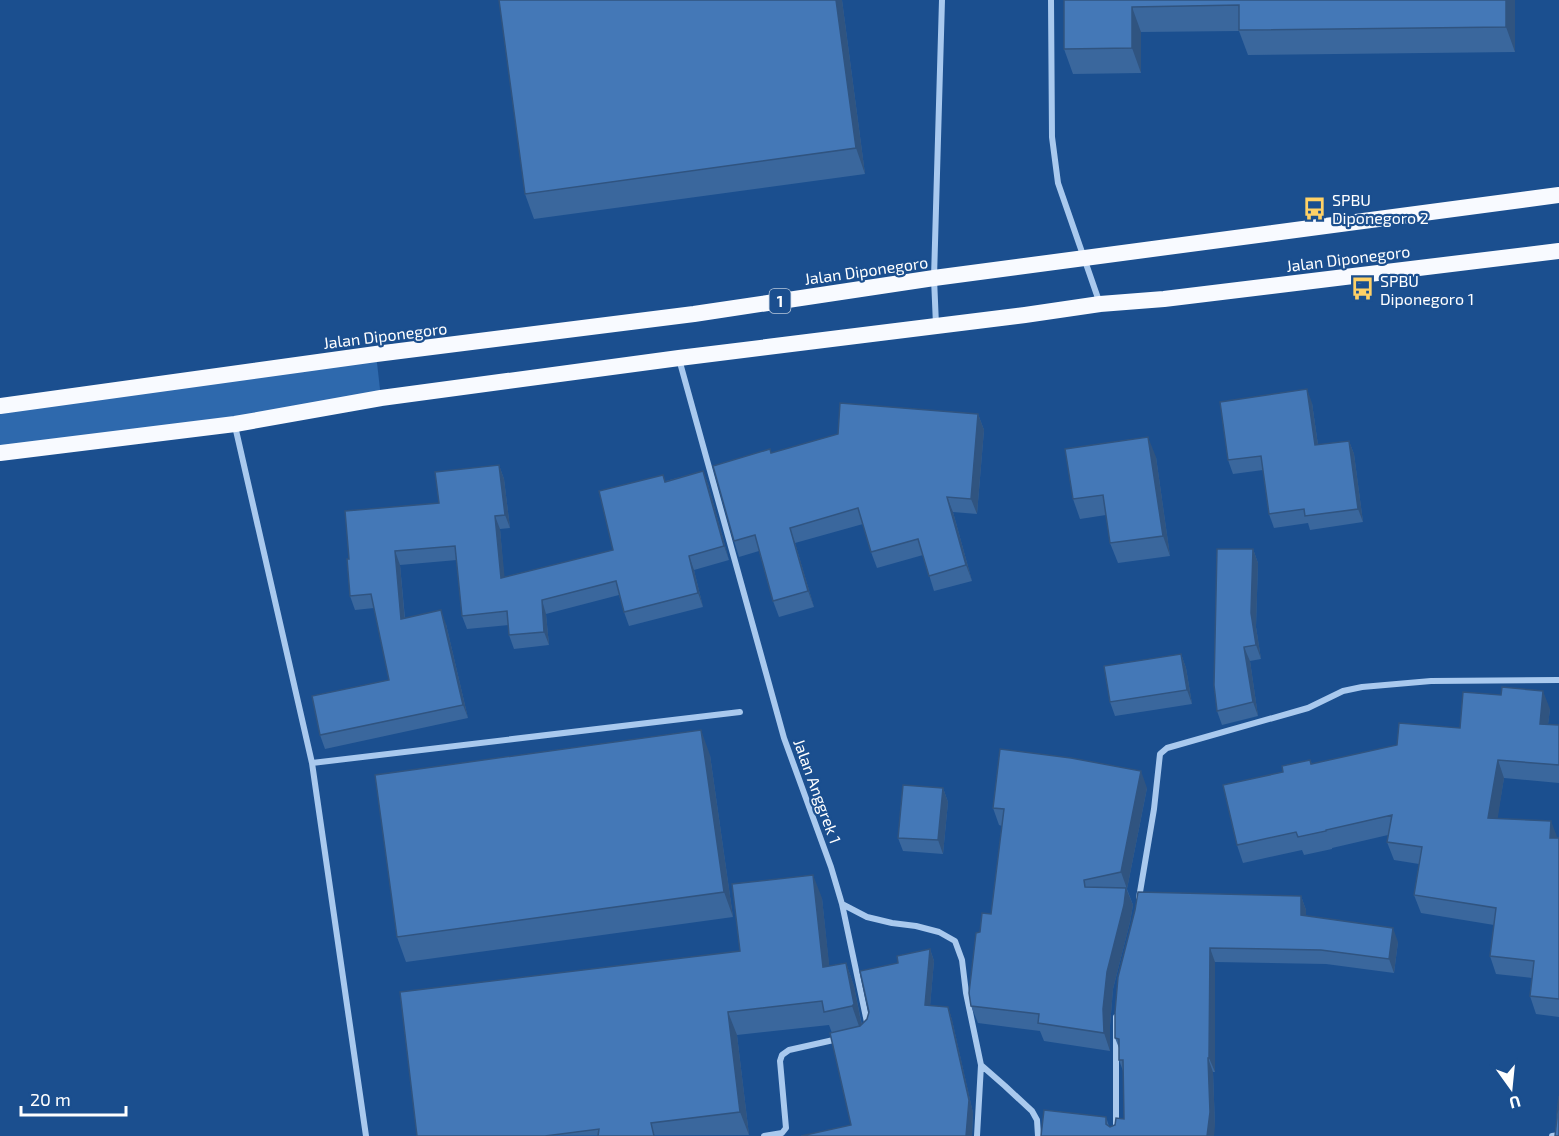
<svg xmlns="http://www.w3.org/2000/svg" width="1559" height="1136" viewBox="0 0 1559 1136" font-family="'Exo 2',sans-serif">
<style>
.green{fill:#2e69ad}
.lines{fill:none;stroke-linecap:round;stroke-linejoin:round}
.minor{stroke:#a9c9ee;stroke-width:6}
.trunk{stroke:#f8faff;stroke-width:16}
.wall{fill:#3a679d}
.shaded-wall{fill:#305480}
.building{fill:#4478b7;stroke:#305480;stroke-width:1.5}
.labels{text-anchor:middle;dominant-baseline:central;stroke-width:4.5;stroke-linejoin:round;paint-order:stroke}
.shield{fill:#1b4f8f;stroke:#bbcadd;stroke-width:1.5}
.shield-label{font-size:15px;font-weight:bold;fill:#fff}
.poi-label{font-size:16px;fill:#fff;stroke:#1b4f8f;text-anchor:start}
.street-label{font-size:16px;fill:#fff;stroke:#1b4f8f}
</style>
<rect width="100%" height="100%" fill="#1b4f8f"/>
<path class="green" d="M 376,354 L 381,398 L 0,453 L 0,406 Z"/>
<g class="lines">
<path class="minor" d="M 1051,0 L 1052,137 L 1058,183 L 1100,304
M 936,325 L 934,278 L 942,0
M 679,359 L 784,738 L 831,867 L 842,904 L 867,917 L 892,923 L 916,926 L 939,932 L 955,941 L 962,960 L 966,993 L 981,1065 L 1005,1086 L 1032,1111 L 1037,1120 L 1038,1136
M 235,426 L 312,763 L 740,712
M 312,763 L 366,1136
M 1139,898 L 1154,809 L 1160,754 L 1167,748 L 1308,708 L 1343,691 L 1362,687 L 1431,681 L 1559,680
M 842,904 L 868,1027
M 1116,1017 L 1116,1136
M 764,1136 L 782,1133 L 786,1128 L 780,1061 L 782,1055 L 789,1050 L 838,1039
M 977,1136 L 981,1065
M 1552,1136 L 1559,1135"/>
<path class="trunk" d="M 0,406 L 376,354 L 694,314 L 934,278 L 1559,195
M 0,453 L 235,424 L 381,398 L 679,358 L 1025,315 L 1100,304 L 1164,299 L 1559,251"/>
</g>
<path class="wall" d="M 842,0 L 865,174 L 534,219 L 525,194 Z
M 1064,0 L 1515,0 L 1515,52 L 1248,55 L 1239,31 L 1141,32 L 1141,73 L 1073,74 L 1064,49 Z
M 1312,403 L 1318,445 L 1349,441 L 1354,454 L 1363,522 L 1310,530 L 1308,523 L 1274,528 L 1269,514 L 1263,470 L 1233,474 L 1228,460 Z
M 978,414 L 984,430 L 977,514 L 953,512 L 972,581 L 934,591 L 923,555 L 877,568 L 871,552 L 863,524 L 795,543 L 814,607 L 779,617 L 773,601 L 759,551 L 739,557 L 734,541 L 771,453 Z
M 1156,457 L 1170,556 L 1118,563 L 1110,543 L 1106,515 L 1080,519 L 1073,499 Z
M 499,465 L 504,479 L 510,528 L 500,529 L 504,577 L 613,550 L 666,481 L 703,471 L 708,484 L 729,560 L 694,570 L 703,607 L 629,626 L 624,612 L 619,595 L 546,614 L 549,645 L 514,649 L 509,635 L 509,625 L 467,629 L 462,616 L 457,560 L 400,565 L 405,618 L 446,624 L 468,718 L 325,749 L 320,735 L 389,680 L 374,608 L 355,610 L 350,596 L 349,559 Z
M 1253,549 L 1258,563 L 1256,627 L 1261,659 L 1250,661 L 1258,716 L 1222,725 L 1217,711 Z
M 1181,654 L 1186,668 L 1192,704 L 1115,716 L 1110,702 Z
M 1550,709 L 1548,724 L 1559,725 L 1559,783 L 1504,778 L 1497,819 L 1559,838 L 1559,1017 L 1536,1014 L 1530,996 L 1532,978 L 1496,974 L 1490,956 L 1494,925 L 1421,913 L 1414,895 L 1419,864 L 1394,860 L 1387,842 L 1388,835 L 1332,848 L 1332,849 L 1304,855 L 1302,850 L 1243,863 L 1237,845 L 1283,772 L 1310,760 L 1312,764 L 1397,745 L 1460,728 Z
M 710,755 L 733,917 L 406,962 L 397,937 Z
M 943,788 L 948,802 L 943,854 L 903,851 L 898,838 Z
M 1147,788 L 1127,889 L 1133,905 L 1130,922 L 1113,989 L 1110,1026 L 1110,1051 L 1044,1041 L 1040,1031 L 978,1023 L 971,1006 L 980,932 L 991,914 L 1002,826 L 999,825 L 993,808 Z
M 1301,896 L 1306,910 L 1306,916 L 1398,942 L 1394,973 L 1326,964 L 1215,962 L 1215,1072 L 1213,1072 L 1215,1126 L 1041,1136 L 1106,1117 L 1109,1126 L 1110,1127 L 1124,1119 L 1123,1071 L 1119,1060 L 1119,1048 L 1115,1038 L 1118,977 Z
M 822,898 L 829,966 L 846,963 L 854,986 L 862,1025 L 867,1019 L 898,963 L 930,949 L 934,961 L 930,1006 L 948,1007 L 952,1020 L 973,1113 L 972,1136 L 801,1136 L 851,1125 L 832,1033 L 829,1025 L 737,1035 L 749,1135 L 417,1136 L 740,951 Z"/>
<path class="shaded-wall" d="M 836,0 L 842,0 L 865,174 L 856,148 Z
M 1506,0 L 1515,0 L 1515,52 L 1506,27 Z
M 1132,7 L 1141,32 L 1141,73 L 1132,48 Z
M 1307,389 L 1312,403 L 1320,459 L 1315,445 Z
M 978,414 L 984,430 L 977,514 L 971,499 Z
M 1148,437 L 1156,457 L 1170,556 L 1163,536 Z
M 1349,441 L 1354,454 L 1363,522 L 1358,509 Z
M 499,465 L 504,479 L 510,528 L 505,515 Z
M 703,471 L 708,484 L 729,560 L 724,546 Z
M 947,497 L 953,512 L 972,581 L 966,565 Z
M 495,516 L 500,529 L 506,592 L 501,578 Z
M 790,528 L 795,543 L 814,607 L 808,591 Z
M 1253,549 L 1258,563 L 1256,627 L 1261,659 L 1256,645 L 1251,613 Z
M 395,551 L 400,565 L 406,633 L 401,619 Z
M 689,556 L 694,570 L 703,607 L 698,593 Z
M 542,600 L 546,614 L 549,645 L 544,632 Z
M 441,610 L 446,624 L 468,718 L 463,705 Z
M 1244,647 L 1250,661 L 1258,716 L 1253,702 Z
M 1181,654 L 1186,668 L 1192,704 L 1187,690 Z
M 1543,691 L 1550,709 L 1546,742 L 1540,724 Z
M 701,730 L 710,755 L 733,917 L 724,892 Z
M 1498,760 L 1504,778 L 1495,836 L 1488,818 Z
M 1141,771 L 1147,788 L 1127,889 L 1121,872 Z
M 943,788 L 948,802 L 943,854 L 938,840 Z
M 1551,821 L 1558,839 L 1550,838 Z
M 813,875 L 822,898 L 832,991 L 823,967 Z
M 1126,888 L 1133,905 L 1130,922 L 1113,989 L 1110,1026 L 1110,1051 L 1104,1033 L 1103,1009 L 1107,972 Z
M 1301,896 L 1306,910 L 1306,929 L 1301,915 Z
M 1393,928 L 1398,942 L 1394,973 L 1389,959 Z
M 1210,948 L 1215,962 L 1215,1072 L 1209,1058 Z
M 930,949 L 934,961 L 929,1018 L 925,1005 Z
M 846,963 L 854,986 L 862,1027 L 860,1029 L 852,1006 Z
M 948,1007 L 952,1020 L 973,1113 L 972,1136 L 966,1136 Z
M 728,1012 L 737,1035 L 749,1135 L 740,1112 Z
M 1208,1058 L 1213,1072 L 1215,1126 L 1214,1136 L 1207,1136 Z"/>
<path class="building" d="M 499,0 L 836,0 L 856,148 L 525,194 Z
M 1064,0 L 1506,0 L 1506,27 L 1239,30 L 1239,5 L 1132,7 L 1132,48 L 1064,49 Z
M 1307,389 L 1315,445 L 1349,441 L 1358,509 L 1305,516 L 1304,509 L 1269,514 L 1261,456 L 1228,460 L 1220,402 Z
M 840,403 L 978,414 L 971,499 L 947,497 L 966,565 L 929,576 L 918,539 L 871,552 L 858,508 L 790,528 L 808,591 L 773,601 L 755,535 L 734,541 L 713,466 L 770,449 L 771,453 L 838,434 Z
M 1148,437 L 1163,536 L 1110,543 L 1103,495 L 1073,499 L 1065,449 Z
M 499,465 L 505,515 L 495,516 L 501,578 L 613,550 L 599,491 L 663,475 L 665,482 L 703,471 L 724,546 L 689,556 L 698,593 L 624,612 L 616,581 L 542,600 L 544,632 L 509,635 L 507,611 L 462,616 L 455,546 L 395,551 L 401,619 L 441,610 L 463,705 L 320,735 L 312,696 L 389,680 L 371,594 L 350,596 L 347,559 L 349,559 L 345,511 L 439,503 L 435,472 Z
M 1217,549 L 1253,549 L 1251,613 L 1256,645 L 1244,647 L 1253,702 L 1217,711 L 1214,685 Z
M 1181,654 L 1187,690 L 1110,702 L 1104,666 Z
M 1502,687 L 1543,691 L 1540,724 L 1559,725 L 1559,765 L 1498,760 L 1488,818 L 1551,821 L 1550,838 L 1559,838 L 1559,999 L 1530,996 L 1534,961 L 1490,956 L 1496,908 L 1414,895 L 1422,847 L 1387,842 L 1392,815 L 1326,830 L 1326,831 L 1298,837 L 1296,832 L 1237,845 L 1223,785 L 1283,772 L 1282,766 L 1310,760 L 1311,764 L 1397,745 L 1399,723 L 1460,728 L 1463,692 L 1501,695 Z
M 701,730 L 724,892 L 397,937 L 375,775 Z
M 1000,749 L 1071,758 L 1141,771 L 1121,872 L 1084,880 L 1085,887 L 1126,888 L 1124,905 L 1107,972 L 1103,1009 L 1104,1033 L 1038,1023 L 1039,1014 L 971,1006 L 969,993 L 976,933 L 980,932 L 982,913 L 991,914 L 1004,809 L 993,808 Z
M 903,785 L 943,788 L 938,840 L 898,838 Z
M 813,875 L 823,967 L 846,963 L 854,1004 L 852,1006 L 824,1012 L 822,1001 L 728,1012 L 740,1112 L 651,1123 L 654,1136 L 598,1136 L 599,1129 L 545,1136 L 417,1136 L 400,992 L 740,951 L 732,884 Z
M 1138,892 L 1301,896 L 1301,915 L 1393,928 L 1389,959 L 1321,950 L 1210,948 L 1209,1058 L 1208,1058 L 1210,1112 L 1207,1136 L 1041,1136 L 1044,1110 L 1106,1117 L 1106,1124 L 1110,1127 L 1115,1125 L 1116,1118 L 1124,1119 L 1123,1060 L 1119,1060 L 1119,1039 L 1115,1038 L 1115,1012 L 1118,977 L 1135,910 Z
M 930,949 L 925,1005 L 948,1007 L 969,1100 L 966,1136 L 801,1136 L 851,1125 L 830,1033 L 860,1026 L 867,1019 L 869,1012 L 860,971 L 898,963 L 897,956 Z
M 1559,1096 L 1559,1136 L 1555,1136 L 1557,1118 L 1557,1114 Z"/>
<defs>
<symbol id="bus-bare" viewBox="-9 -9 18 18"><path d="M-5-6H5V4H4V6H2V4H-2V6H-4V4H-5ZM-3.5-4V0h7V-4ZM-3.5 1.2v1.5H-2V1.2ZM2 1.2v1.5H3.5V1.2Z" fill="#ffd166" stroke="#1b4f8f" stroke-width="2.5" paint-order="stroke"/></symbol>
</defs>
<g fill-rule="evenodd">
<use href="#bus-bare" x="1298" y="192" width="33" height="33"/>
<use href="#bus-bare" x="1346" y="272" width="33" height="33"/>
</g>
<g class="labels">
<rect class="shield" x="769.5" y="289" width="21" height="24" rx="4.5"/>
<g class="shield-label">
<text x="780" y="301">1</text>
</g>
<g class="poi-label">
<text x="1332" y="199">SPBU<tspan x="1332" dy="18">Diponegoro 2</tspan></text>
<text x="1380" y="280">SPBU<tspan x="1380" dy="18">Diponegoro 1</tspan></text>
</g>
<g class="street-label">
<text transform="translate(1348 258) rotate(-7)">Jalan Diponegoro</text>
<text transform="translate(866 270) rotate(-8)">Jalan Diponegoro</text>
<text transform="translate(385 335) rotate(-7)">Jalan Diponegoro</text>
<text transform="translate(818 791) rotate(70)">Jalan Anggrek 1</text>
</g>
</g>
<g transform="translate(1511 1088) rotate(165)" stroke="#1b4f8f" stroke-width="4.5" paint-order="stroke">
<path d="M0-4.5L10 22L0 15L-10 22Z" fill="#ffffff"/>
<text y="-9" font-size="16" font-weight="bold" text-anchor="middle" fill="#ffffff">U</text>
</g>
<path d="M21 1106v9h105v-9" fill="none" stroke="#ffffff" stroke-width="3"/>
<text x="30" y="1106" font-size="18" fill="#ffffff" stroke="#1b4f8f" stroke-width="4.5" paint-order="stroke">20 m</text>
</svg>
